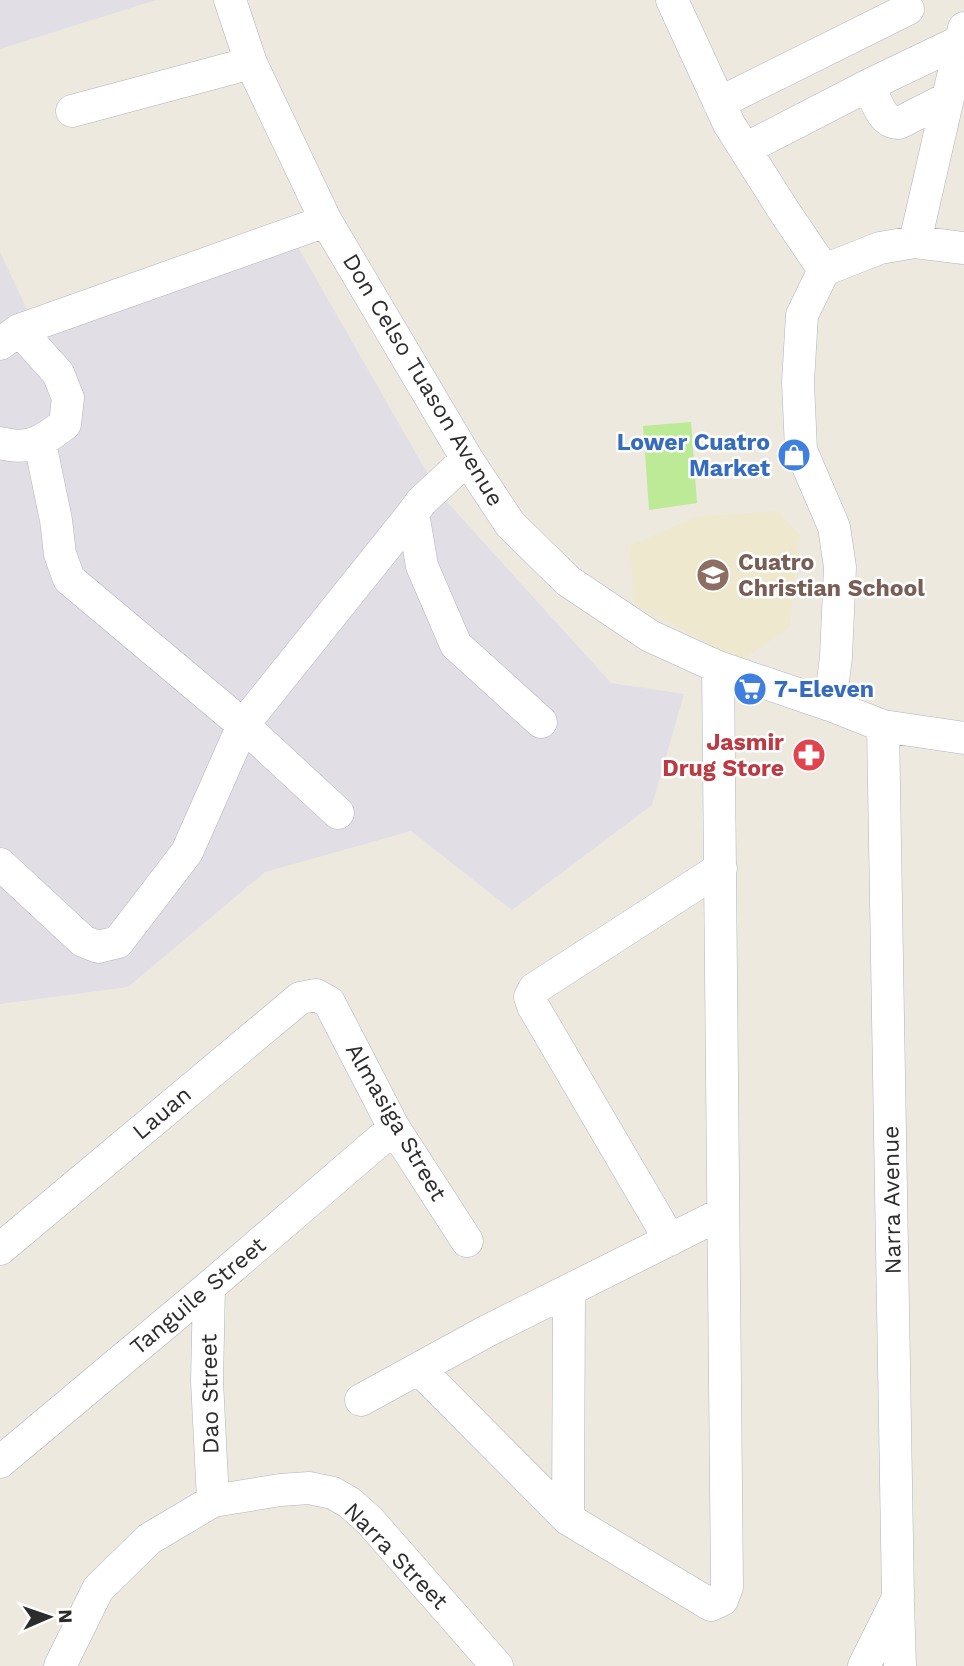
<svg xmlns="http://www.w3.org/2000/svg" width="964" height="1666" viewBox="0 0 964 1666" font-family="'Work Sans',sans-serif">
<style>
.industrial{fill:#e1dee6}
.education{fill:#eee8ce}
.pitch{fill:#bcea97}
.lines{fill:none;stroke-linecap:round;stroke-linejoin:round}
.minor-casing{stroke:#b2b2bf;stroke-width:33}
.minor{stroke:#fff;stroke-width:32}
.labels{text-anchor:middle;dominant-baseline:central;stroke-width:5;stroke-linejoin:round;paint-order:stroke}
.street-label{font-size:23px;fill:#2c2c2c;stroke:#fff}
.shop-label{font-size:23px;font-weight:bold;fill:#366cbe;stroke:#fff;text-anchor:end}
.education-label{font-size:23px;font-weight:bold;fill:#785e54;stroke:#fff;text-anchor:start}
.health-label{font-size:23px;font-weight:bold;fill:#be3a42;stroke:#fff;text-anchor:end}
</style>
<rect width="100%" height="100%" fill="#ede9de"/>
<path class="industrial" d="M 0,0 L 156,0 L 0,49 Z
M 294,240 L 438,492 L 611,683 L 684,694 L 652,805 L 512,910 L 411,831 L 265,872 L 128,987 L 0,1004 L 0,252 L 30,316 Z"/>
<path class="education" d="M 778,511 L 800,535 L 789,627 L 741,661 L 634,604 L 630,546 L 695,517 Z"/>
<path class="pitch" d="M 691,422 L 697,503 L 649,510 L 643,426 Z"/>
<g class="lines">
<defs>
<path id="minor" d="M 230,0 L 251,63 L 326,221 L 467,459 L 510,524 L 568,581 L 650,636 L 718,667 L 830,705 L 883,726 L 964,738
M 672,0 L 729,124 L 784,211 L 824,270
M 869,85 C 876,100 881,123 899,123 L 948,98
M 719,103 L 908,9
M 72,111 L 251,63
M 745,149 L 869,85 L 961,41
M 915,242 L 964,28
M 0,344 L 19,330 L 326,221
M 0,443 C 29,451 43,441 65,424 L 68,398 L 58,373 L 19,330
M 40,443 L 56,520 L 60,554 L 69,579 L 243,725 L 338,813
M 467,459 L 421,502 L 413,513 L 422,566 L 456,645 L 541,722
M 830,705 L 836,657 L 840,567 L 834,527 L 801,450 L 798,382 L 802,315 L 824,270 L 880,248 L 915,242 L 964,248
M 0,864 L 83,941 L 98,947 L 118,942 L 187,852 L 243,725 L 413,513
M 670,1240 L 533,1006 L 530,997 L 534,989 L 721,868
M 0,1249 L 300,998 L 316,995 L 329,1002 L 394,1128 L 467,1241
M 209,1287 L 207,1381 L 213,1501
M 419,1369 L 568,1519 L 569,1290
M 361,1400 L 487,1331 L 723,1213
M 0,1462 L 209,1287 L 394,1128
M 568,1519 L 711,1605 L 722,1600 L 727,1587 L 718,667
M 898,1602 L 900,1666
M 60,1666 L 98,1589 L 149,1539 L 213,1501 L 280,1490 L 309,1488 L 333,1493 L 350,1503 L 370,1521 L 497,1666
M 864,1666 L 898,1598 L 883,726"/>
</defs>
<use href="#minor" class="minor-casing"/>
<use href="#minor" class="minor"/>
</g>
<defs>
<symbol id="shop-disc" viewBox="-11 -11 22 22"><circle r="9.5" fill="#3f7fe0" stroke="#fff"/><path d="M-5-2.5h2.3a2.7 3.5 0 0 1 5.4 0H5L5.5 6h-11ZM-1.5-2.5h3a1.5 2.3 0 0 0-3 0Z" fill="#fff"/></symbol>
<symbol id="school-disc" viewBox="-11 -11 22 22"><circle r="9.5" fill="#8d6e63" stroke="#fff"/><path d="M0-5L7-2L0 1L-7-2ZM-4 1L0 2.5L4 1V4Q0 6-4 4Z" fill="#fff"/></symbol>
<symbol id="supermarket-disc" viewBox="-11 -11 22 22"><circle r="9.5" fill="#3f7fe0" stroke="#fff"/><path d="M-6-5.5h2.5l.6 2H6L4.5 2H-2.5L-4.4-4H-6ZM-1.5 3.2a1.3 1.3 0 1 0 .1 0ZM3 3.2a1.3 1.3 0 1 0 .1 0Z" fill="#fff"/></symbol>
<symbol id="pharmacy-disc" viewBox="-11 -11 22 22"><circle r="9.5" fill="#e0444e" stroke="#fff"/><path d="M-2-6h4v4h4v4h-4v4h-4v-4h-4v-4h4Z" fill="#fff"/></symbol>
</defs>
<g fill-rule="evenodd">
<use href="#shop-disc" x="775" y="436" width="38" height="38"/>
<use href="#school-disc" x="694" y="556" width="38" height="38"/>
<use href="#supermarket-disc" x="731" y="670" width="38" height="38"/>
<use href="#pharmacy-disc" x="790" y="736" width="38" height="38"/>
</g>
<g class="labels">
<g class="street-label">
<text transform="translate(423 380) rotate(59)">Don Celso Tuason Avenue</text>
<text transform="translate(162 1113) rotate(-40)">Lauan</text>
<text transform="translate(396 1122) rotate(60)">Almasiga Street</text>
<text transform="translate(892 1200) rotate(-91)">Narra Avenue</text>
<text transform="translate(198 1296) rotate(-40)">Tanguile Street</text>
<text transform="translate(210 1394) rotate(-91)">Dao Street</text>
<text transform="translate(396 1556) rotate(46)">Narra Street</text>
</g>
<g class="shop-label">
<text x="770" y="442">Lower Cuatro<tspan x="770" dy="26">Market</tspan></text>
<text x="774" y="689" text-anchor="start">7-Eleven</text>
</g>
<g class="education-label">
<text x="738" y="562">Cuatro<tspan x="738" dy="26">Christian School</tspan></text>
</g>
<g class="health-label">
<text x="784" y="742">Jasmir<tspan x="784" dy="26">Drug Store</tspan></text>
</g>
</g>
<g transform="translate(49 1617) rotate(88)" stroke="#ffffff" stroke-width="5" paint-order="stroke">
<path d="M0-5L12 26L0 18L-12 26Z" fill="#2c2c2c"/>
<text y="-10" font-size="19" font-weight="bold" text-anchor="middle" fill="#2c2c2c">N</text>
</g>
</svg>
